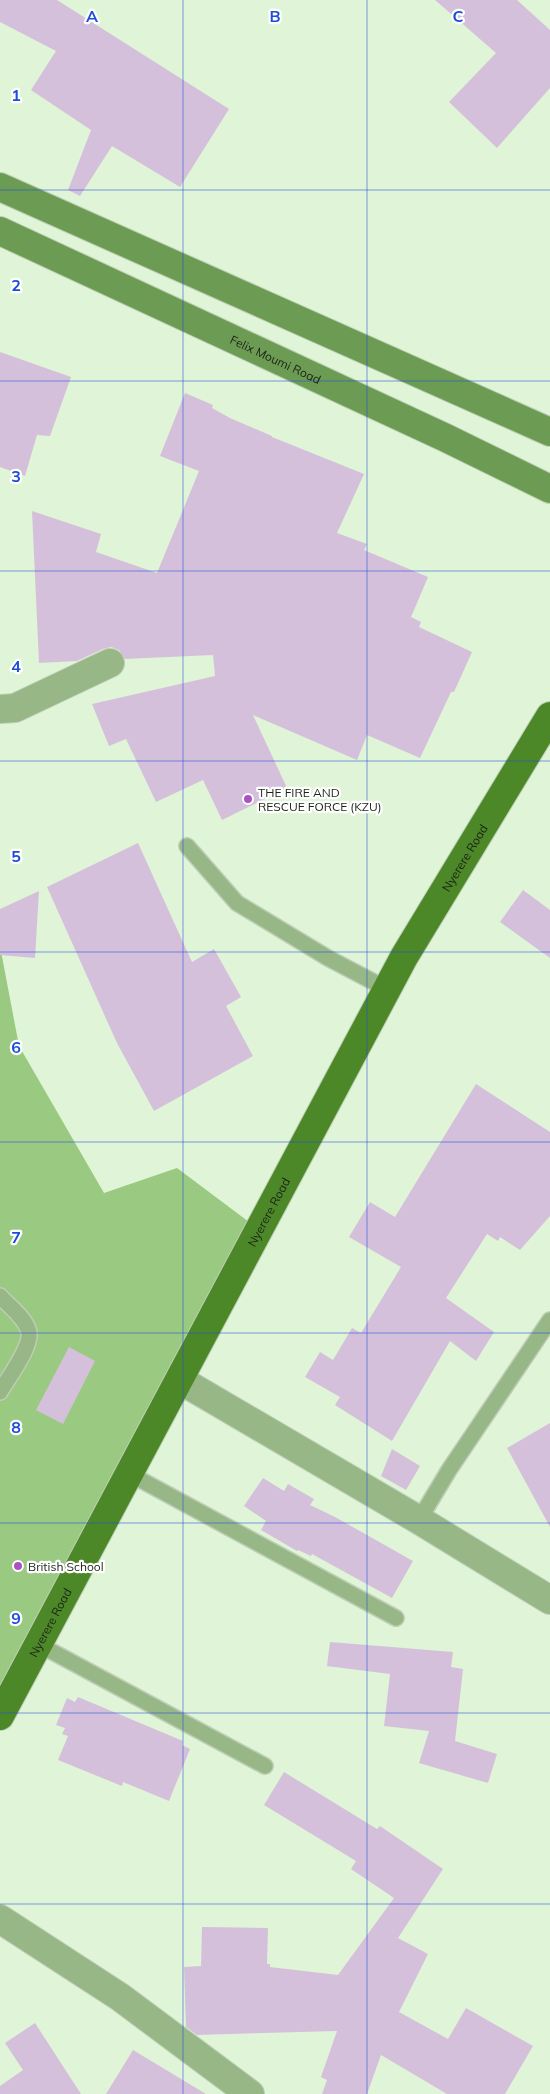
<svg xmlns="http://www.w3.org/2000/svg" width="550" height="2094" viewBox="0 0 550 2094" font-family="Mulish,sans-serif">
<style>
.forest{fill:#9ac982}
.building{fill:#d5c0db}
.lines{fill:none;stroke-linecap:round;stroke-linejoin:round}
.lane-casing{stroke:#bdceb5;stroke-width:18}
.street-casing{stroke:#bdceb5;stroke-width:30}
.secondary-casing{stroke:#bdceb5;stroke-width:30}
.primary-casing{stroke:#bdceb5;stroke-width:30}
.lane{stroke:#97b787;stroke-width:15}
.street{stroke:#97b787;stroke-width:28}
.secondary{stroke:#6c9c53;stroke-width:28}
.primary{stroke:#4c8827;stroke-width:28}
.grid{fill:none;stroke:#1d4ed8;stroke-width:1;stroke-opacity:0.55}
.poi-dot{fill:#a954c2;stroke:#fff;stroke-width:2}
.labels{text-anchor:middle;dominant-baseline:central;stroke-width:4.5;stroke-linejoin:round;paint-order:stroke}
.street-label{font-size:12px;fill:#1c2318;stroke:#fff}
.poi-label{font-size:12px;fill:#1c2318;stroke:#fff;text-anchor:start}
.grid-label{font-size:16px;text-anchor:middle;font-weight:bold;fill:#1d4ed8;stroke:#fff;stroke-width:4.5;stroke-linejoin:round;paint-order:stroke}
</style>
<rect width="100%" height="100%" fill="#e0f4d7"/>
<path class="forest" d="M 0,946 L 19,1046 L 104,1193 L 177,1168 L 253,1225 L 0,1698 Z"/>
<path class="building" d="M 0,0 L 57,0 L 229,109 L 180,187 L 112,146 L 80,196 L 68,190 L 91,130 L 31,90 L 56,51 L 0,22 Z
M 435,0 L 517,0 L 550,30 L 550,88 L 497,148 L 449,102 L 496,53 Z
M 0,352 L 71,377 L 50,436 L 37,435 L 25,476 L 0,467 Z
M 185,393 L 213,405 L 212,408 L 230,418 L 272,436 L 272,437 L 364,474 L 337,533 L 367,544 L 364,550 L 428,577 L 411,617 L 421,622 L 419,627 L 472,652 L 454,692 L 451,692 L 420,758 L 367,735 L 357,760 L 253,715 L 287,788 L 222,820 L 203,780 L 156,802 L 126,739 L 109,746 L 92,704 L 215,676 L 213,655 L 125,659 L 119,650 L 111,647 L 103,649 L 77,661 L 39,663 L 32,511 L 101,534 L 96,552 L 157,573 L 199,471 L 160,456 Z
M 138,843 L 192,962 L 214,949 L 241,997 L 226,1006 L 253,1056 L 154,1111 L 117,1043 L 47,887 Z
M 523,890 L 550,910 L 550,958 L 500,922 Z
M 39,891 L 35,958 L 0,955 L 0,909 Z
M 476,1084 L 550,1132 L 550,1216 L 520,1250 L 500,1237 L 498,1241 L 487,1234 L 446,1298 L 494,1332 L 476,1361 L 450,1341 L 392,1441 L 335,1405 L 340,1397 L 305,1377 L 320,1352 L 333,1360 L 352,1328 L 361,1333 L 401,1267 L 349,1237 L 370,1202 L 395,1217 Z
M 69,1347 L 95,1361 L 63,1424 L 36,1410 Z
M 550,1423 L 550,1527 L 507,1448 Z
M 392,1449 L 420,1466 L 406,1490 L 381,1476 Z
M 263,1478 L 284,1491 L 288,1484 L 314,1499 L 310,1505 L 335,1517 L 413,1561 L 392,1598 L 312,1554 L 311,1556 L 298,1550 L 297,1551 L 261,1530 L 266,1521 L 244,1506 Z
M 330,1642 L 453,1652 L 451,1667 L 463,1669 L 455,1741 L 497,1754 L 488,1783 L 419,1763 L 429,1731 L 384,1726 L 390,1674 L 327,1666 Z
M 78,1697 L 183,1741 L 182,1745 L 190,1749 L 169,1801 L 123,1782 L 122,1786 L 58,1760 L 68,1736 L 62,1734 L 65,1728 L 56,1725 L 67,1698 L 75,1702 Z
M 284,1772 L 377,1829 L 380,1826 L 443,1869 L 398,1938 L 428,1954 L 399,2012 L 448,2039 L 466,2008 L 533,2046 L 505,2094 L 447,2094 L 381,2055 L 367,2094 L 322,2094 L 327,2080 L 321,2077 L 337,2031 L 197,2035 L 186,2027 L 184,1967 L 201,1966 L 202,1927 L 268,1928 L 267,1964 L 270,1964 L 270,1967 L 338,1975 L 394,1898 L 351,1869 L 356,1861 L 264,1805 Z
M 35,2023 L 81,2094 L 0,2094 L 0,2086 L 23,2070 L 5,2043 Z
M 133,2050 L 206,2094 L 106,2094 Z"/>
<g class="lines">
<defs>
<path id="lane" d="M 187,846 L 237,903 L 328,958 L 387,989
M 0,1296 C 9,1306 23,1316 28,1329 C 35,1343 8,1378 0,1392
M 128,1473 L 396,1618
M 419,1520 L 449,1470 L 550,1320
M 38,1644 L 265,1766"/>
<path id="street" d="M 0,709 L 15,708 L 110,663
M 180,1380 L 419,1520 L 550,1600
M 0,1919 L 120,1997 L 250,2094"/>
<g id="secondary">
<path d="M 0,187 L 550,432"/>
<path id="s1" d="M 0,231 L 446,438 L 550,489"/>
</g>
<g id="primary">
<path id="s2" d="M 0,1716 L 404,957 L 550,716"/>
</g>
</defs>
<use href="#lane" class="lane-casing"/>
<use href="#street" class="street-casing"/>
<use href="#secondary" class="secondary-casing"/>
<use href="#primary" class="primary-casing"/>
<use href="#lane" class="lane"/>
<use href="#street" class="street"/>
<use href="#secondary" class="secondary"/>
<use href="#primary" class="primary"/>
</g>
<path class="grid" d="M 183,0 L 183,2094M 367,0 L 367,2094M 0,190 L 550,190M 0,381 L 550,381M 0,571 L 550,571M 0,761 L 550,761M 0,952 L 550,952M 0,1142 L 550,1142M 0,1333 L 550,1333M 0,1523 L 550,1523M 0,1713 L 550,1713M 0,1904 L 550,1904"/>
<g class="poi-dot">
<circle cx="248" cy="799" r="5"/>
<circle cx="18" cy="1566" r="5"/>
</g>
<g class="labels">
<g class="street-label">
<text stroke="none"><textPath href="#s1" startOffset="304">Felix Moumi Road</textPath></text>
<text stroke="none"><textPath href="#s2" startOffset="976">Nyerere Road</textPath></text>
<text stroke="none"><textPath href="#s2" startOffset="571">Nyerere Road</textPath></text>
<text stroke="none"><textPath href="#s2" startOffset="106">Nyerere Road</textPath></text>
</g>
<g class="poi-label">
<text x="258" y="792">THE FIRE AND<tspan x="258" dy="14">RESCUE FORCE (KZU)</tspan></text>
<text x="28" y="1566">British School</text>
</g>
</g>
<g class="grid-label">
<text x="92" y="22">A</text>
<text x="275" y="22">B</text>
<text x="458" y="22">C</text>
<text x="16" y="101">1</text>
<text x="16" y="291">2</text>
<text x="16" y="482">3</text>
<text x="16" y="672">4</text>
<text x="16" y="862">5</text>
<text x="16" y="1053">6</text>
<text x="16" y="1243">7</text>
<text x="16" y="1433">8</text>
<text x="16" y="1624">9</text>
</g>
</svg>
